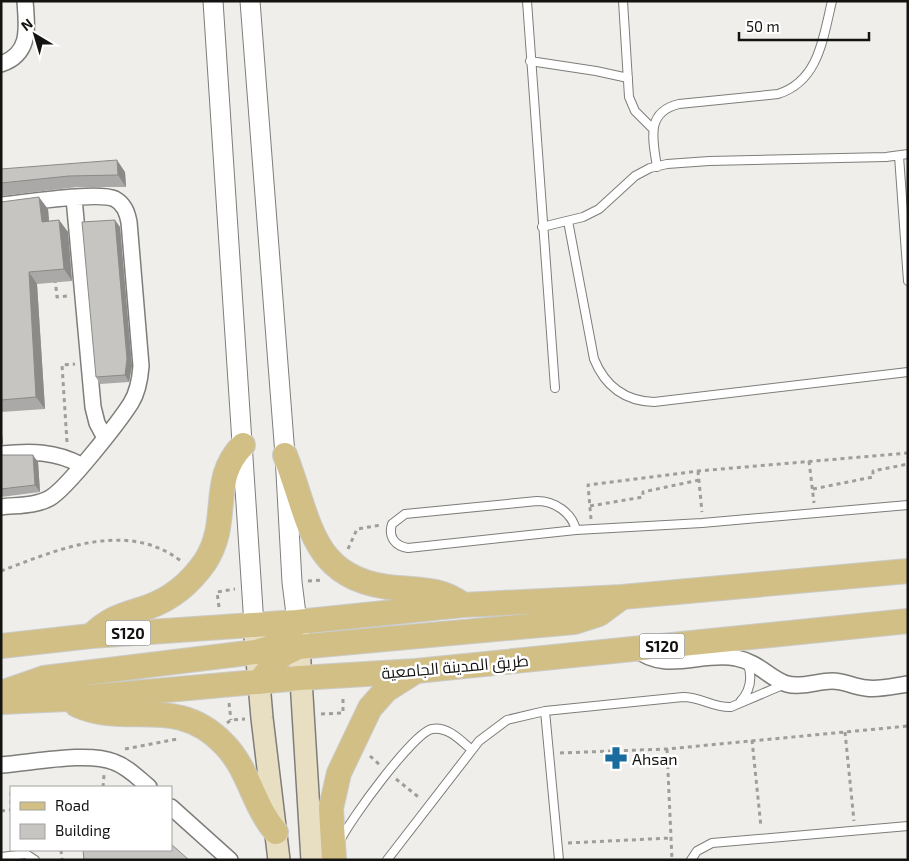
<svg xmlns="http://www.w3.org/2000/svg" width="909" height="861" viewBox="0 0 909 861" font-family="'Exo 2',Cairo,sans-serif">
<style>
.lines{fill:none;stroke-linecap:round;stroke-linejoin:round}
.service-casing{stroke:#7e7d7a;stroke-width:10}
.minor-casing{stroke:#7e7d7a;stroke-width:18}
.tertiary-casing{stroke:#7e7d7a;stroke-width:21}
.secondary-casing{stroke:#7e7d7a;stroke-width:24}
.primary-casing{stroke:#cbcbcb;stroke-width:26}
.path{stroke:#9e9e9a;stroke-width:3;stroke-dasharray:4 4;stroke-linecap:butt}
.service{stroke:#fff;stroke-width:8}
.minor{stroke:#fff;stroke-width:15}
.tertiary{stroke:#fff;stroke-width:19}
.secondary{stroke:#e8dfc2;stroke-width:21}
.primary{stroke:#d1bf85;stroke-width:24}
.wall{fill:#aaa9a7}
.shaded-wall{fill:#8b8a88}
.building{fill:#c6c5c2;stroke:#8b8a88}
.labels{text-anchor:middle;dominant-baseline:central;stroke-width:5;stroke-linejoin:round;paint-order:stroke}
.shield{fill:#fff;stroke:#5a5a58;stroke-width:1}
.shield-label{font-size:15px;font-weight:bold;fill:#131311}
.street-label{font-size:16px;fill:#131311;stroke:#fff}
.poi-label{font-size:16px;fill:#131311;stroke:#fff;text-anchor:start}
</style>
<rect width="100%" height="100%" fill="#efeeea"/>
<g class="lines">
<defs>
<path id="service" d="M 527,1 L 555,388
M 623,1 L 629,97 L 635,111 L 653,129
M 530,61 L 596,71 L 628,78
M 899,156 L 908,281
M 657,167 C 653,140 645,112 679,104 L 778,94 C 819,81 823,38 832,1
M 568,221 L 594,359 C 605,386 625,401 654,402 L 908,372
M 542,227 L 583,217 L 599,209 L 635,176 L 650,168 L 667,164 L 709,161 L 886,157 L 908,154
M 537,501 C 555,501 572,513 576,530 L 408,548 C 395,546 388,537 392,524 L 405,514 Z
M 576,530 L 702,523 L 908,505
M 740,702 C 751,690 753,677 747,662
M 545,711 L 559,860
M 340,841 C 349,821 414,732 432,729 C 448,726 461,741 472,750
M 1,857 L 26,854 L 35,860
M 387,860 L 479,741 L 507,720 L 545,711 L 683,697 C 701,697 714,708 731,707 L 785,684
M 691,860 L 697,851 L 712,843 L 908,826"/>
<path id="minor" d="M 1,64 C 31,54 27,28 25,1
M 74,198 L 93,407 L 97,423 L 105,438
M 1,205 C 24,203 98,191 115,199 C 124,204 127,212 129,222 L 141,366 C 140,379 138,392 131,403 C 119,422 67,488 50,498 C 36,506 17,505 1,507
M 1,454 C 31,451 55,451 81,465
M 636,649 C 665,674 703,651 736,658 C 759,662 770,679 787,684 C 801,688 818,681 832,681 C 845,681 854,687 866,688 C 879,690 894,686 908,684
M 1,765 C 31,763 88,751 114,762 C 128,767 138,778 149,787
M 171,807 L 230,860"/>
<path id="tertiary" d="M 213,1 L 254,625
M 250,1 L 285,455 L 292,582 L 297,622"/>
<path id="secondary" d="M 254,625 L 262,718 L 279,860
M 298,630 L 312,860"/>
<path id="primary" d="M 285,455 C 311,521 310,582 398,588 C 422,590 443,589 463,605
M 91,636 C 110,617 124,615 148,607 C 171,599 191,582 205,562 C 232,521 208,480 243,445
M 1,646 L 91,636 L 297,622 L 463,605 L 622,597 L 908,571
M 259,682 L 280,656 L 298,647 L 574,622 L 599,614 L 622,597
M 1,693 L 44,678 L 256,652 L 276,646 L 291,632
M 1,702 L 67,699 L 300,678 L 416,671 L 908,621
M 77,705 C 127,728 176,694 224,744 C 249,769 253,806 276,832
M 334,860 L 331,808 L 339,773 L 370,708 L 386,690 L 413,673"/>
</defs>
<use href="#service" class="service-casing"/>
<use href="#minor" class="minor-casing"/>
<use href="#tertiary" class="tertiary-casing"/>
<use href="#secondary" class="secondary-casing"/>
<use href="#primary" class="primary-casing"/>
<path class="path" d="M 55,279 L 57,297 L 67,296
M 67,442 L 62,365 L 75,364
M 809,461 L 814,503
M 698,471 L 702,512
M 813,489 L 873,477 L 873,471 L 908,464
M 590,506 L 643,497 L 643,492 L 699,480
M 591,519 L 588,485 L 698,471 L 908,453
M 348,549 L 357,529 L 381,525
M 1,571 C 57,550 126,519 181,561
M 308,581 L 322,580
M 219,607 L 217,592 L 235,589
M 229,703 L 231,720
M 321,714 L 343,713 L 343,695
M 227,723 L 231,720 L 245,719
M 845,732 L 854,821
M 752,740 L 761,827
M 125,749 L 177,739
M 667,749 L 672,860
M 560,753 L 667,749 L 908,726
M 370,756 L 380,765
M 396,779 L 421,799
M 103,787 L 104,775
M 1,811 L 11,810 L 11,788
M 568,843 L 671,838
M 61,850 L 62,860"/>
<use href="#service" class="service"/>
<use href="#minor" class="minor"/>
<use href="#tertiary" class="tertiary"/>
<use href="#secondary" class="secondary"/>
<use href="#primary" class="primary"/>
</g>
<path class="wall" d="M 1,169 L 125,172 L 126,187 L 77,187 L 1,196 Z
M 1,202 L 48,209 L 49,221 L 59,220 L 68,232 L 72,281 L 37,284 L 45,409 L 1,412 Z
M 120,227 L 132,366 L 129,382 L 100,384 L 96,377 Z
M 1,455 L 38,462 L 40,492 L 1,497 Z"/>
<path class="shaded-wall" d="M 117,160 L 125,172 L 126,187 L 118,175 Z
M 39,197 L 48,209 L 50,233 L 42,222 Z
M 59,220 L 68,232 L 72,281 L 64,269 Z
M 115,220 L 120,227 L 132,366 L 129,382 L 125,375 Z
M 29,272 L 37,284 L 45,409 L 36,397 Z
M 1,432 L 2,433 L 3,444 L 1,442 Z
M 33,455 L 38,462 L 40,492 L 35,485 Z"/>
<path class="building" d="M 117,160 L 118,175 L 69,176 L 1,183 L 1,169 Z
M 39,197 L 42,222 L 59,220 L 64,269 L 29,272 L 36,397 L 1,400 L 1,202 Z
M 115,220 L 127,359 L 125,375 L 96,377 L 82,222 Z
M 1,455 L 33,455 L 35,485 L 1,489 Z
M 171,844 L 189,860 L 84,860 L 83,850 L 171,850 Z"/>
<defs>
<symbol id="pharmacy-bare" viewBox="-9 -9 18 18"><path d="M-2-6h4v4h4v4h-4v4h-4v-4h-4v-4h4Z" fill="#1b6c9e" stroke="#fff" stroke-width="2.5" paint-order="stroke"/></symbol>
</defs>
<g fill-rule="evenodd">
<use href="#pharmacy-bare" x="600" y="742" width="32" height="32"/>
</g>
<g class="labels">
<g class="shield">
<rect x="105.5" y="620.5" width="45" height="25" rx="4"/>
<rect x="639.5" y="633.5" width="45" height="25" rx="4"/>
</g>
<g class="shield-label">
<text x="128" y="633">S120</text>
<text x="662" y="646">S120</text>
</g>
<g class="street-label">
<text transform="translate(455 666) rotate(-5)">طريق المدينة الجامعية</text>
</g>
<g class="poi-label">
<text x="632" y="758">Ahsan</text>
</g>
</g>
<rect width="909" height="861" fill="none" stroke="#131311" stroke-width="5"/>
<rect x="10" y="786" width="162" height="65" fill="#ffffff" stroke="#a1a1a0"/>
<rect x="20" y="802" width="25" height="8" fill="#d1bf85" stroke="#a1a1a0"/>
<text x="55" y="811" font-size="15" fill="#131311">Road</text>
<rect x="20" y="824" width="25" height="15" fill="#c6c5c2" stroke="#a1a1a0"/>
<text x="55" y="836" font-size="15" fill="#131311">Building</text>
<g transform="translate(35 35) rotate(322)" stroke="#ffffff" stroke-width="4" paint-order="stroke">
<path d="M0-4L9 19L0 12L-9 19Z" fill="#131311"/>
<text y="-8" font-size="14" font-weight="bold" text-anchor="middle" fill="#131311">N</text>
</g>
<path d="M739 32v8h130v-8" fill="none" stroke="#131311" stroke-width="2.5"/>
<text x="746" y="32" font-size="15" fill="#131311" stroke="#ffffff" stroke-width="4" paint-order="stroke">50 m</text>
</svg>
